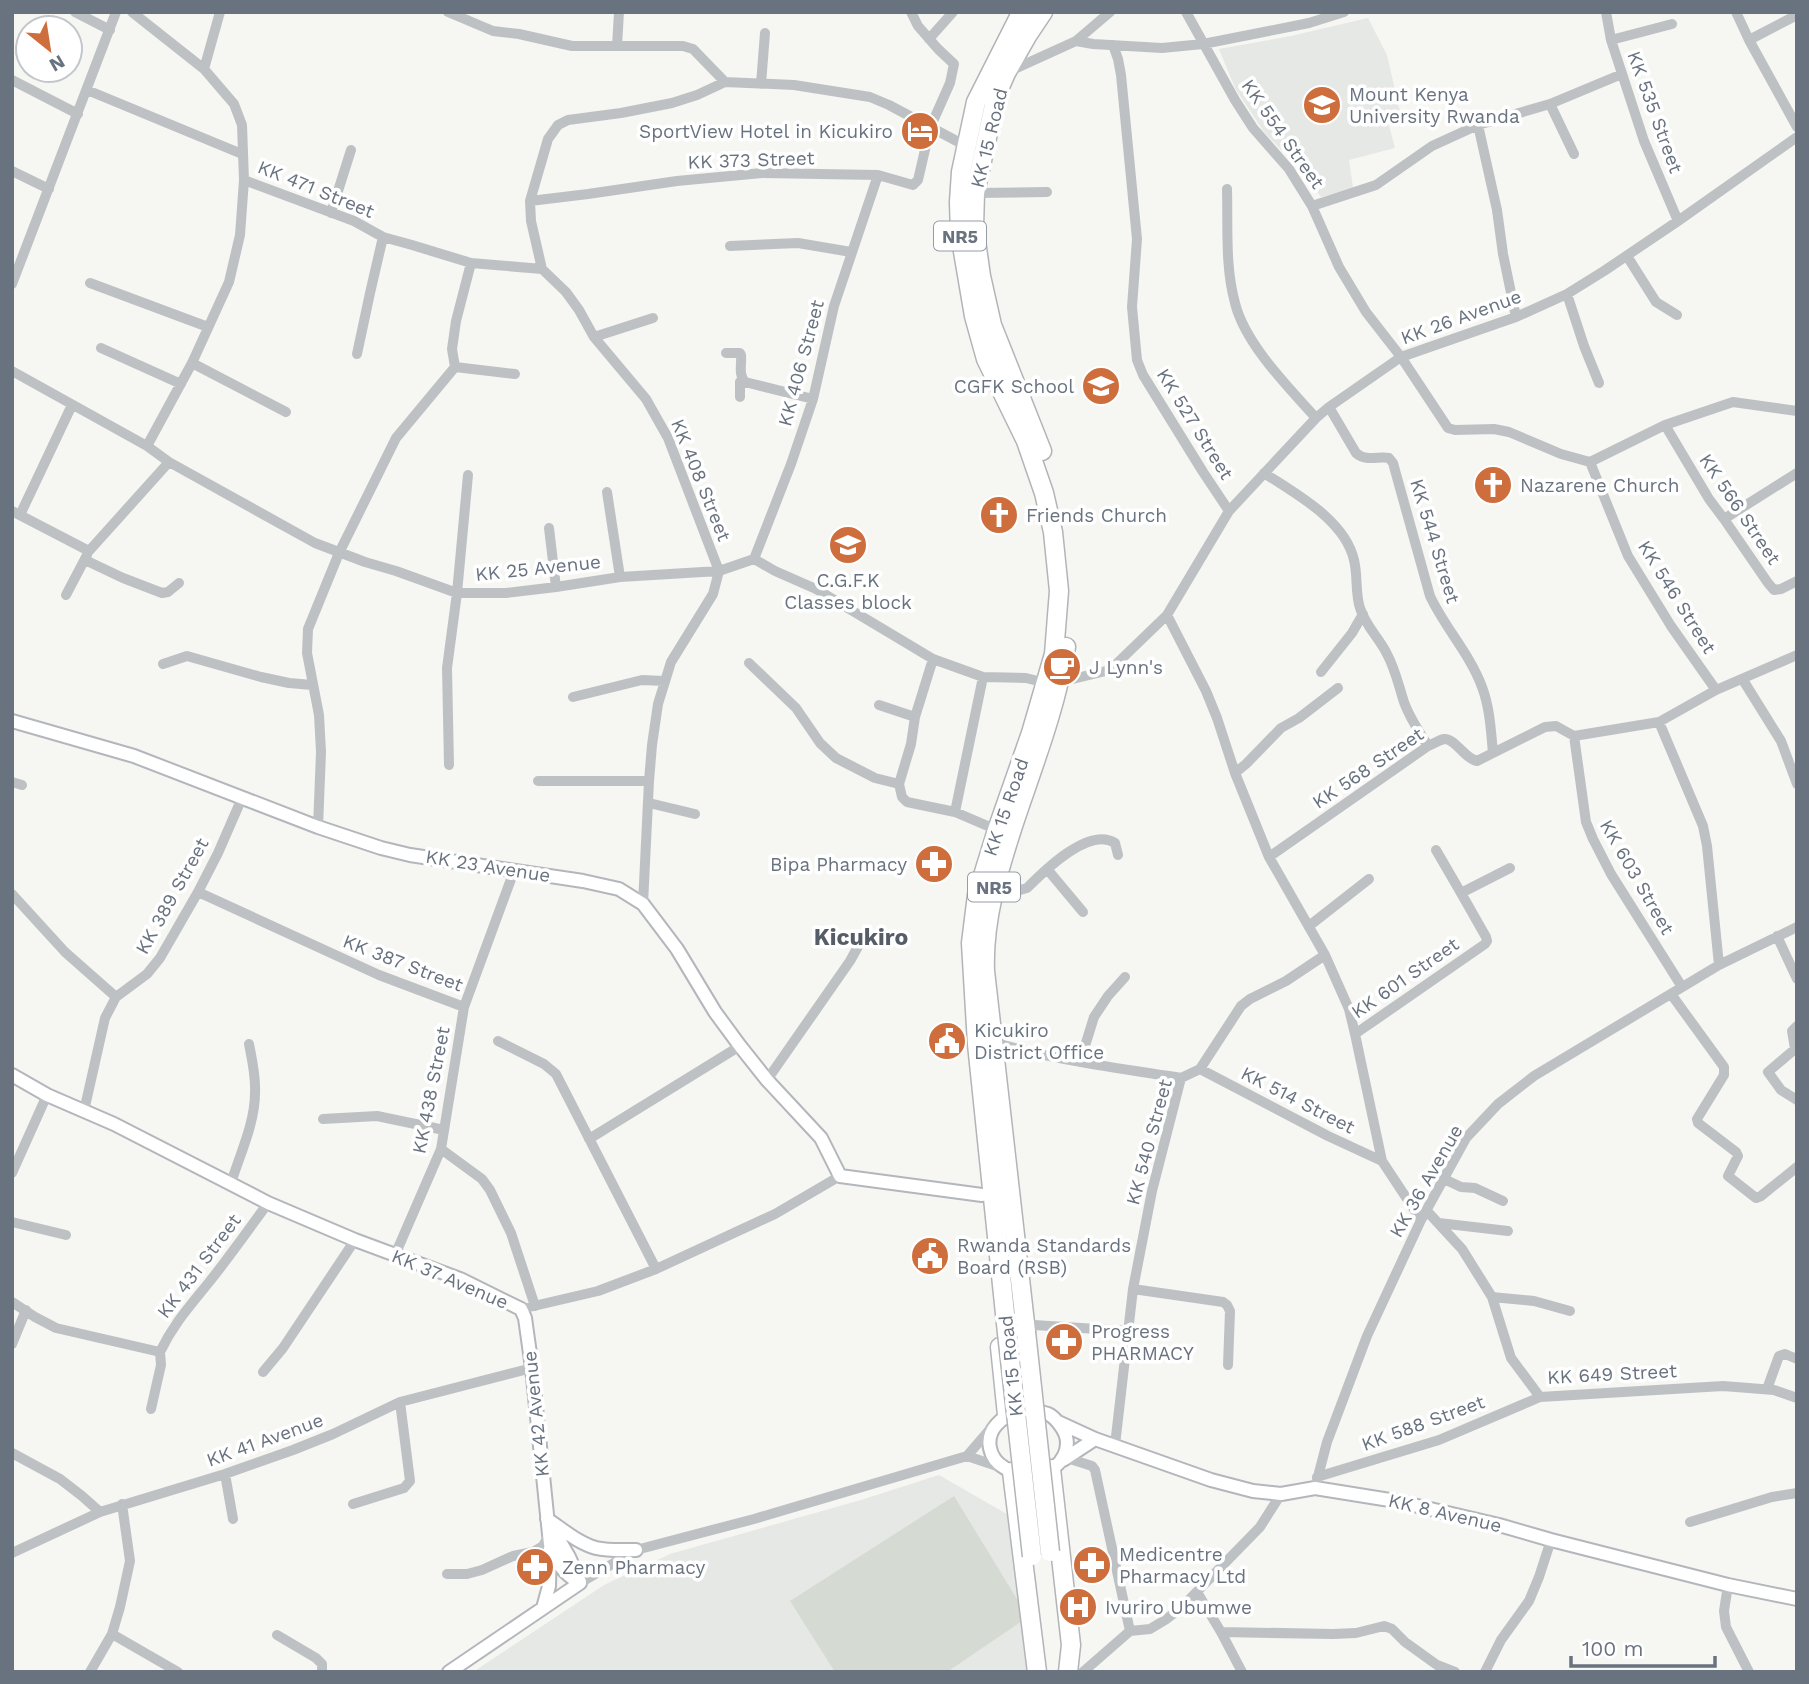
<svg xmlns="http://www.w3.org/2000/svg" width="1809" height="1684" viewBox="0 0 1809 1684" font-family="'Work Sans',sans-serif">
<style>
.built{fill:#e6e8e6}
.garden{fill:#d5dad3}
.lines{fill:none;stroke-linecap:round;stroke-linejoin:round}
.secondary-casing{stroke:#b3b6bb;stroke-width:16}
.highway-casing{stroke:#b2b4b8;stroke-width:21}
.street{stroke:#bec1c4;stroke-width:10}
.secondary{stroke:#fff;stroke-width:12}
.highway{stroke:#fff;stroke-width:18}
.highway-bridge-casing{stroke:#b2b4b8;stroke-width:21;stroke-linecap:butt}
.highway-bridge{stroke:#fff;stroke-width:18}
.labels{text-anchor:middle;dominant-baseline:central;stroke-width:7;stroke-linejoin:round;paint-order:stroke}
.shield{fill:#fff;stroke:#969da6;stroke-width:2}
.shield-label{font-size:18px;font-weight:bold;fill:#697380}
.poi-label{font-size:19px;fill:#697380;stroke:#fff;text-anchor:start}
.street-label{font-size:19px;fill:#697380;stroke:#fff}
.quarter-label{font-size:23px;font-weight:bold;fill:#565d67;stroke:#fff}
</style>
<rect width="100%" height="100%" fill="#f6f6f3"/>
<path class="built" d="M 1368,18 L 1387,55 L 1400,112 L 1387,118 L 1395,148 L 1349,160 L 1353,188 L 1321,197 L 1290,153 L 1283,152 L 1264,132 L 1235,88 L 1219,49 L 1291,36 Z
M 939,1475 L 1012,1517 L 1030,1672 L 473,1672 L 604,1585 L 670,1554 L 861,1500 Z"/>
<path class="garden" d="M 954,1496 L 1028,1617 L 947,1672 L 835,1672 L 790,1601 Z"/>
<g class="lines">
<defs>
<path id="secondary" d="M 12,721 L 134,756 L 318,827 L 381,848 L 410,855 L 583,881 L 619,889 L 643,904 L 677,949 L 715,1012 L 740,1046 L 767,1080 L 821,1138 L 840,1176 L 982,1195
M 12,1075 L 47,1095 L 114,1124 L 268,1203 L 355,1240 L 460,1279 L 521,1309 L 525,1318 L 532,1368 L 550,1544 C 557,1563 562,1573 580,1583
M 1027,1411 C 1033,1411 1042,1412 1048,1414 C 1053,1416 1057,1421 1060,1425 C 1076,1445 1062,1470 1039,1473 C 981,1482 970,1417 1027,1411 Z
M 1058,1422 L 1095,1439 L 1211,1480 L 1253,1491 L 1281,1494 L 1315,1488 L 1396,1501 L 1499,1525 L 1551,1540 L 1728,1585 L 1797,1599
M 1063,1460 L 1095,1439
M 547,1519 C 562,1529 578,1543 596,1548 C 609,1551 622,1550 636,1550
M 550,1524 L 569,1557 L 580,1582
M 543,1608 L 549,1586 L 550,1548
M 449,1672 L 580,1583"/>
<path id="highway" d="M 1042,451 L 992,325 L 981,276 L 974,227 L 975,193 L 996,96 L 1006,73 L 1027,36 L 1043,12
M 1026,1332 L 985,971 C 983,920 998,872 1014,823 C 1033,766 1056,708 1066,647
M 1007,1333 L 977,1044 L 971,943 L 977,895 L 997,830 L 1031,733 L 1054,654 L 1059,591 L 1053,532 L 1044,493 L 1026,441 L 986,359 L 974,316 L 960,234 L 959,202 L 961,172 L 976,102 L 1018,19 L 1023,12
M 1000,1347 L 1007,1415
M 1051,1469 L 1071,1645 L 1068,1672
M 1012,1472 L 1037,1672"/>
</defs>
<use href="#secondary" class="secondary-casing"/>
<use href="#highway" class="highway-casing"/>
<path class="street" d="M 75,12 L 110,30
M 132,12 L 204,69 L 234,104 L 242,125 L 244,180 L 354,221 L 383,237 L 412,245 L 471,263 L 542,269
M 448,12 L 493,31 L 519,34 L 572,46 L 683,46 L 693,49 L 725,82 L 794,85 L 870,97 L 889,105 L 966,146
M 1186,12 L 1235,100 L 1253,128 L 1289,169 L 1312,206 L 1376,185 L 1432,146 L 1478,125 L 1550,104 L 1622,74
M 1606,12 L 1611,40 L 1644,141 L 1678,221
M 1736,12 L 1749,40 L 1797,127
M 929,39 L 953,12
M 1611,40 L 1672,24
M 1749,40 L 1797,15
M 1076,41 L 1110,12
M 1113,45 L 1118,59 L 1121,75 L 1137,239 L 1132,307 L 1137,360 L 1143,375 L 1203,472 L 1229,511
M 617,46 L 619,12
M 204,69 L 220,12
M 1010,71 L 1076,41 L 1093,44 L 1162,48 L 1203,44 L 1309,23 L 1344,12
M 12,80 L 78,114
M 761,84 L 765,33
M 87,90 L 242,154
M 1550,104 L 1574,154
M 1478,125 L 1497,210 L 1503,254 L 1516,317
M 12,171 L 49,189
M 1227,189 C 1228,227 1225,267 1235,303 C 1245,344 1289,388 1316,418
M 975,193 L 1047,192
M 530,201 L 588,194 L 677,181 L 762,173 L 878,175 L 913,185 L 918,180 L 930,128 L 950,83 L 954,64 L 938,49 L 918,26 L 911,12
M 1312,206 L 1339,267 L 1366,312 L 1401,357 L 1448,428 L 1455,430 L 1494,429 L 1509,432 L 1561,454 L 1590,462 L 1628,556 L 1671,626 L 1716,690
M 331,213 L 351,150
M 730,246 L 798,243 L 851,252
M 1627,256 L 1656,302 L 1677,315
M 90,283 L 208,327
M 12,284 L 116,12
M 1567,294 L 1584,346 L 1599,383
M 594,337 L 653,318
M 101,348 L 181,384
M 726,353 L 740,353 L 741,355 C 742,364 738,374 745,382 L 813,399
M 357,354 L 370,293 L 383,237
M 192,363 L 286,412
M 455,367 L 515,374
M 12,371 L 147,446 L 169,462 L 315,543 L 365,562 L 396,571 L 457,593 L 506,593 L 556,587 L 620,577 L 719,571 L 754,559 L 775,571 L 816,589 L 933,659 L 983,677 L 1026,678 L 1046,683
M 740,397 L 740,382 L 743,381
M 1329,407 L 1356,453 C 1366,462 1378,456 1389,458 L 1393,463 L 1430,596 C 1445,628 1470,654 1482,687 C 1490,708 1491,732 1493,753
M 1665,425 L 1709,499 L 1724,519 L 1768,583 L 1774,590 L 1781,589 L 1797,581
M 147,446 L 192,363 L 229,282 L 240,235 L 244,180
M 1590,462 L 1665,425 L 1733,402 L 1797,411
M 1264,473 C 1296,494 1345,520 1354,560 C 1358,576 1355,593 1360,608 C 1365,625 1379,638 1387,654 C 1395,669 1398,683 1403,699 C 1408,716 1419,731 1428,746
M 607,492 L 620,577
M 12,511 L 89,551 L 169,462
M 20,515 L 72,405
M 1724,519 L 1797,473
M 549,528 L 556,587
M 754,559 L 791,464 L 813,399 L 834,306 L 878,175
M 85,560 L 123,578 L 162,593 L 168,592 L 179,583
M 66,595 L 87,555
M 933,659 L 915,717 L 911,744 L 899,784 L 902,797 L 907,802 L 955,812 L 997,830
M 749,663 L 796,708 L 820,743 L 836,758 L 875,778 L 899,784
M 163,664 L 187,656 L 261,677 L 289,683 L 312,685
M 1321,672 L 1352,633 L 1363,614
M 1743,680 L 1781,741 L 1797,784
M 1060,682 L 1110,670 L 1167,615 L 1229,511 L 1316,418 L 1329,407 L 1401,357 L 1516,317 L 1567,294 L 1604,271 L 1678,221 L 1797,137
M 573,697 L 642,680 L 664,681
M 879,705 L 915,717
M 1659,722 L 1703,826 L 1707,846 L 1719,965
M 1574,736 L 1586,822 L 1593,839 L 1611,874 L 1682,987
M 449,765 L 447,668 L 457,593 L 468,475
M 1235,773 L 1246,764 L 1281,728 L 1299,718 L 1338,688
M 538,781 L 649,781
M 12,782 L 22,785
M 649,803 L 695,814
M 955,812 L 983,677
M 318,827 L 321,752 L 319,715 L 307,653 L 308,629 L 339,553 L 396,438 L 455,367 L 452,349 L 456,321 L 471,263
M 1436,850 L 1461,893
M 1269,857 L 1428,746 C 1433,744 1439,740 1444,739 C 1455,738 1465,759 1477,761 L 1545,727 L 1556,726 L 1574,736 L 1659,722 L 1716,690 L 1797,655
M 1047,869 L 1083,912
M 996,877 L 1020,890 L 1027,888 C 1044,871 1089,826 1115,843 L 1118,855
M 198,892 L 379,975 L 464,1007 L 514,871
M 12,894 L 65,952 L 116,997 L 105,1018 L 84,1111
M 643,904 L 649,781 L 652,745 L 658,704 L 671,662 L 713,594 L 719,571 L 668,438 L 646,399 L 594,337 L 579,310 L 566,292 L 542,269 L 531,221 L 530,201 L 548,139 L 558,125 L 568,120 L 621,113 L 672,103 L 697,95 L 725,82
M 1309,926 L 1369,879
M 1777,936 L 1797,979
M 1325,955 L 1349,1009 L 1355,1034
M 1671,994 L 1724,1067 L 1724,1075 L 1697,1119 L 1698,1123 L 1736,1152 L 1738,1156 L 1728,1176 L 1756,1198 L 1761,1196 L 1797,1167
M 116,997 L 147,974 L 160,958 L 198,892 L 218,853 L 242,798
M 1797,1026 L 1792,1031 L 1795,1049 L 1768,1072 L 1781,1090 L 1797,1100
M 498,1041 L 544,1064 L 556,1074 L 656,1269
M 993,1042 C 1054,1060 1117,1068 1181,1078
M 1080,1062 L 1094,1017 L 1108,996 L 1125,977
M 1200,1069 L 1328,1136 L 1382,1161
M 767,1080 L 850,961 L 860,943
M 323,1119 L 377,1116 L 444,1130
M 589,1139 L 740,1046
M 441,1149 L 482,1179 L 490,1190 L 511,1233 L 535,1306
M 12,1173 L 47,1095
M 1444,1179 L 1461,1187 L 1475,1188 L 1503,1201
M 231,1183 C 240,1154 255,1123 255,1093 C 256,1076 252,1060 249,1044
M 1426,1210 L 1462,1249 L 1492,1297 L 1534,1301 L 1570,1311
M 1421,1220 L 1382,1161 L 1355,1034 L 1485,944 L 1487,941 L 1486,937 L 1461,893 L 1510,868
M 12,1222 L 66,1235
M 1439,1223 L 1508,1231
M 395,1255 L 441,1149 L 464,1007
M 1133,1289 L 1223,1302 L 1227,1305 L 1230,1311 L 1228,1365
M 1492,1297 L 1511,1358 L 1540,1397 L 1723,1386 L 1774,1390 L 1797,1398
M 12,1302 L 35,1317 L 56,1328 L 160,1352 C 174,1323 190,1306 210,1281 C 230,1256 249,1229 268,1203
M 521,1309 L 598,1291 L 656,1269 L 775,1214 L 840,1176
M 1034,1325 L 1128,1331
M 12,1344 L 26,1310
M 263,1372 L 283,1348 L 355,1240
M 1767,1389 L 1779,1356 L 1785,1354 L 1797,1359
M 151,1409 L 161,1365 L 160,1352
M 1115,1445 L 1133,1289 L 1152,1191 L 1181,1078 L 1200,1069 L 1241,1006 L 1250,999 L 1286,981 L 1325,955 L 1269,857 L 1235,773 L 1217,718 L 1206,691 L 1167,615
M 12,1453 L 60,1479 L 82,1496 L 100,1512
M 967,1456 L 1000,1467
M 1067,1458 L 1092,1466 L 1095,1470 L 1130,1631 L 1083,1672
M 225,1474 L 233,1519
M 1317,1477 L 1439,1440 L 1540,1397
M 1315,1488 L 1327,1442 L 1367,1336 L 1421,1220 L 1466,1138 L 1498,1104 L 1534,1076 L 1719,965 L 1797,927
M 353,1504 L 404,1488 L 410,1481 L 400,1402
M 1690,1522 L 1772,1497 L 1797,1493
M 12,1553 L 100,1512 L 225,1474 L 293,1450 L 333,1434 L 400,1402 L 532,1368
M 447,1574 L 467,1574 L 482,1570 L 513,1556 L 533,1552 L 543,1546 L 549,1535
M 580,1583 L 636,1550 L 754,1519 L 967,1456 L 992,1427
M 1728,1585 L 1724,1611 L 1726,1627 L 1749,1672
M 1197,1592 L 1221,1632 L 1242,1672
M 1130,1631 L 1150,1629 L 1165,1620 L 1181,1608 L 1260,1527 L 1281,1494
M 1221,1632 L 1333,1634 L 1356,1633 L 1384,1626 L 1392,1629 L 1405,1642 L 1437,1665 L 1455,1672
M 112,1634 L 178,1672
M 277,1635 L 316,1658 L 322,1664 L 322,1672
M 90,1672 L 112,1634 L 120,1607 L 130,1561 L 122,1504
M 1485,1672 L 1501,1640 L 1529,1601 L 1539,1577 L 1551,1540"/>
<use href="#secondary" class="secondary"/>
<use href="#highway" class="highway"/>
<defs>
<path id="highway-bridge" d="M 1026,1332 L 1050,1552
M 1007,1333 L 1032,1556"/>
</defs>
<use href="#highway-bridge" class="highway-bridge-casing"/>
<use href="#highway-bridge" class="highway-bridge"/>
</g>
<defs>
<symbol id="university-disc" viewBox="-11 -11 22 22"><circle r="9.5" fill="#ce6e3c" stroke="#fff"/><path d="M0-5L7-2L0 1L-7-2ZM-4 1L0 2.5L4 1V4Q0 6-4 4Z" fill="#fff"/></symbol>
<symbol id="hotel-disc" viewBox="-11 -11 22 22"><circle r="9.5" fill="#ce6e3c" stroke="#fff"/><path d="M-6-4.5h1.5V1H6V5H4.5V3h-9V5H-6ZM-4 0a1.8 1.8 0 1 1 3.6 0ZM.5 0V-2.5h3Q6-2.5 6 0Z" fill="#fff"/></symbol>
<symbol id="school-disc" viewBox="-11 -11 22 22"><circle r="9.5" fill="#ce6e3c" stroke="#fff"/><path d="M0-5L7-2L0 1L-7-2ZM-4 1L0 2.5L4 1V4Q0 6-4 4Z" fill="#fff"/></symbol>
<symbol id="church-disc" viewBox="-11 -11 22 22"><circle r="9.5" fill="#ce6e3c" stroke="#fff"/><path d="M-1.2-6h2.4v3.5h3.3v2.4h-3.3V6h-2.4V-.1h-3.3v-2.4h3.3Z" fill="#fff"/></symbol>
<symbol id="cafe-disc" viewBox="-11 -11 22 22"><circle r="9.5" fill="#ce6e3c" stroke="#fff"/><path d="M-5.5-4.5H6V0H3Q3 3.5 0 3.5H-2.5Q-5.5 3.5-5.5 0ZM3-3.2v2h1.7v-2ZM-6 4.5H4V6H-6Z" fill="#fff"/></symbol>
<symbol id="pharmacy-disc" viewBox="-11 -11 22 22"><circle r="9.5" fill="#ce6e3c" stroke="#fff"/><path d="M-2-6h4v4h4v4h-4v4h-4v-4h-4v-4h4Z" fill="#fff"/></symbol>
<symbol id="civic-disc" viewBox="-11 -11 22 22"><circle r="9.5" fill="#ce6e3c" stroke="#fff"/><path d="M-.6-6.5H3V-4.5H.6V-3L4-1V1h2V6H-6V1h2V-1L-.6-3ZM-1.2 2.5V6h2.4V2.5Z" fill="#fff"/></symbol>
<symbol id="hospital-disc" viewBox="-11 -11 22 22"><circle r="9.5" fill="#ce6e3c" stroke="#fff"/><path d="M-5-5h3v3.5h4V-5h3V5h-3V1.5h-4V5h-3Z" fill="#fff"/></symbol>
</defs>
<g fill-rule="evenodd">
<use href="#university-disc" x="1300" y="83" width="44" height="44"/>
<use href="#hotel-disc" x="898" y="109" width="44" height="44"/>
<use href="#school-disc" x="1079" y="364" width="44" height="44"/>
<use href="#church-disc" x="1471" y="463" width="44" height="44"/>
<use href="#church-disc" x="977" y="493" width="44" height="44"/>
<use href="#school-disc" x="826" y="523" width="44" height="44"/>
<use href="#cafe-disc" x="1040" y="645" width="44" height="44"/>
<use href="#pharmacy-disc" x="912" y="842" width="44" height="44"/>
<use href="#civic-disc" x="925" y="1019" width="44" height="44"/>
<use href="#civic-disc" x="908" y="1234" width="44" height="44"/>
<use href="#pharmacy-disc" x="1042" y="1320" width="44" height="44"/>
<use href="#pharmacy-disc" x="1070" y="1543" width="44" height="44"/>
<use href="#pharmacy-disc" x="513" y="1545" width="44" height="44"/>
<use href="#hospital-disc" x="1056" y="1585" width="44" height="44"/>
</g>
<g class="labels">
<g class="shield">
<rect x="934" y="221.5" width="52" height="29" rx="5"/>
<rect x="968" y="872.5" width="52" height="29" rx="5"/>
</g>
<g class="shield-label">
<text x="960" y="236">NR5</text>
<text x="994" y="887">NR5</text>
</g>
<g class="poi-label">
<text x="1349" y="94">Mount Kenya<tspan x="1349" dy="22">University Rwanda</tspan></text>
<text x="893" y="131" text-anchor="end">SportView Hotel in Kicukiro</text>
<text x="1074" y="386" text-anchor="end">CGFK School</text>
<text x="1520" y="485">Nazarene Church</text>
<text x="1026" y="515">Friends Church</text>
<text x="848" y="580" text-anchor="middle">C.G.F.K<tspan x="848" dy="22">Classes block</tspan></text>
<text x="1089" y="667">J Lynn's</text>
<text x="907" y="864" text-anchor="end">Bipa Pharmacy</text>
<text x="974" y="1030">Kicukiro<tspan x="974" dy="22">District Office</tspan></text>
<text x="957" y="1245">Rwanda Standards<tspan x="957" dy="22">Board (RSB)</tspan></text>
<text x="1091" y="1331">Progress<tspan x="1091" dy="22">PHARMACY</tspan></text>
<text x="1119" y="1554">Medicentre<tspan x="1119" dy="22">Pharmacy Ltd</tspan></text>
<text x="562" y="1567">Zenn Pharmacy</text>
<text x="1105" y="1607">Ivuriro Ubumwe</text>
</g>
<g class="street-label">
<text transform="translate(1655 112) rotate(70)">KK 535 Street</text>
<text transform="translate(1283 134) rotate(55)">KK 554 Street</text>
<text transform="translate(989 138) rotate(-76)">KK 15 Road</text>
<text transform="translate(751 160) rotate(-2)">KK 373 Street</text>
<text transform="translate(316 189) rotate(22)">KK 471 Street</text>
<text transform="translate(1461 317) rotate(-20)">KK 26 Avenue</text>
<text transform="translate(801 363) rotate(-75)">KK 406 Street</text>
<text transform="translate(1195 424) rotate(58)">KK 527 Street</text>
<text transform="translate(701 480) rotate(68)">KK 408 Street</text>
<text transform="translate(1740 509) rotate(56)">KK 566 Street</text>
<text transform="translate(1435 541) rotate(73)">KK 544 Street</text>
<text transform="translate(538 568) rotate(-6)">KK 25 Avenue</text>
<text transform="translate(1677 597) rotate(58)">KK 546 Street</text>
<text transform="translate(1368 768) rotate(-34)">KK 568 Street</text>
<text transform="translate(1006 807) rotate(-71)">KK 15 Road</text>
<text transform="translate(488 866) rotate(9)">KK 23 Avenue</text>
<text transform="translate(1637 877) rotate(60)">KK 603 Street</text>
<text transform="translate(172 896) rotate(-61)">KK 389 Street</text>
<text transform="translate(403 963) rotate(21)">KK 387 Street</text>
<text transform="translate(1405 978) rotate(-35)">KK 601 Street</text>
<text transform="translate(431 1090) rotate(-79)">KK 438 Street</text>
<text transform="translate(1298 1100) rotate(27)">KK 514 Street</text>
<text transform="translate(1149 1142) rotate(-75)">KK 540 Street</text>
<text transform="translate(1426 1181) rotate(-60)">KK 36 Avenue</text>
<text transform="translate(199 1266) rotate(-53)">KK 431 Street</text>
<text transform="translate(450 1279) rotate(23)">KK 37 Avenue</text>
<text transform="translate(1011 1366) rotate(-96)">KK 15 Road</text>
<text transform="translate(1612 1374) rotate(-3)">KK 649 Street</text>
<text transform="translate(536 1414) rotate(-96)">KK 42 Avenue</text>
<text transform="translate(1423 1423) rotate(-20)">KK 588 Street</text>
<text transform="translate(265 1440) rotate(-20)">KK 41 Avenue</text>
<text transform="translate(1445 1513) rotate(13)">KK 8 Avenue</text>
</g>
<g class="quarter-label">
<text x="861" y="937">Kicukiro</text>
</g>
</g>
<rect width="1809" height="1684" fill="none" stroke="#697380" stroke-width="28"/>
<g transform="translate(49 49) rotate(150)"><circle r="33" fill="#ffffff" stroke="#c3c7cc" stroke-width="2"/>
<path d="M0-5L12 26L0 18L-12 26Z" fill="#ce6e3c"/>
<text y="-10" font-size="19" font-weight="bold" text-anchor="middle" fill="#697380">N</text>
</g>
<path d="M1571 1656v10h144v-10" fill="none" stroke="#697380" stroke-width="3.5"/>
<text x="1582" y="1656" font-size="21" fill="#697380" stroke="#ffffff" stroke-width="5" paint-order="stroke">100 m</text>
</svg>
